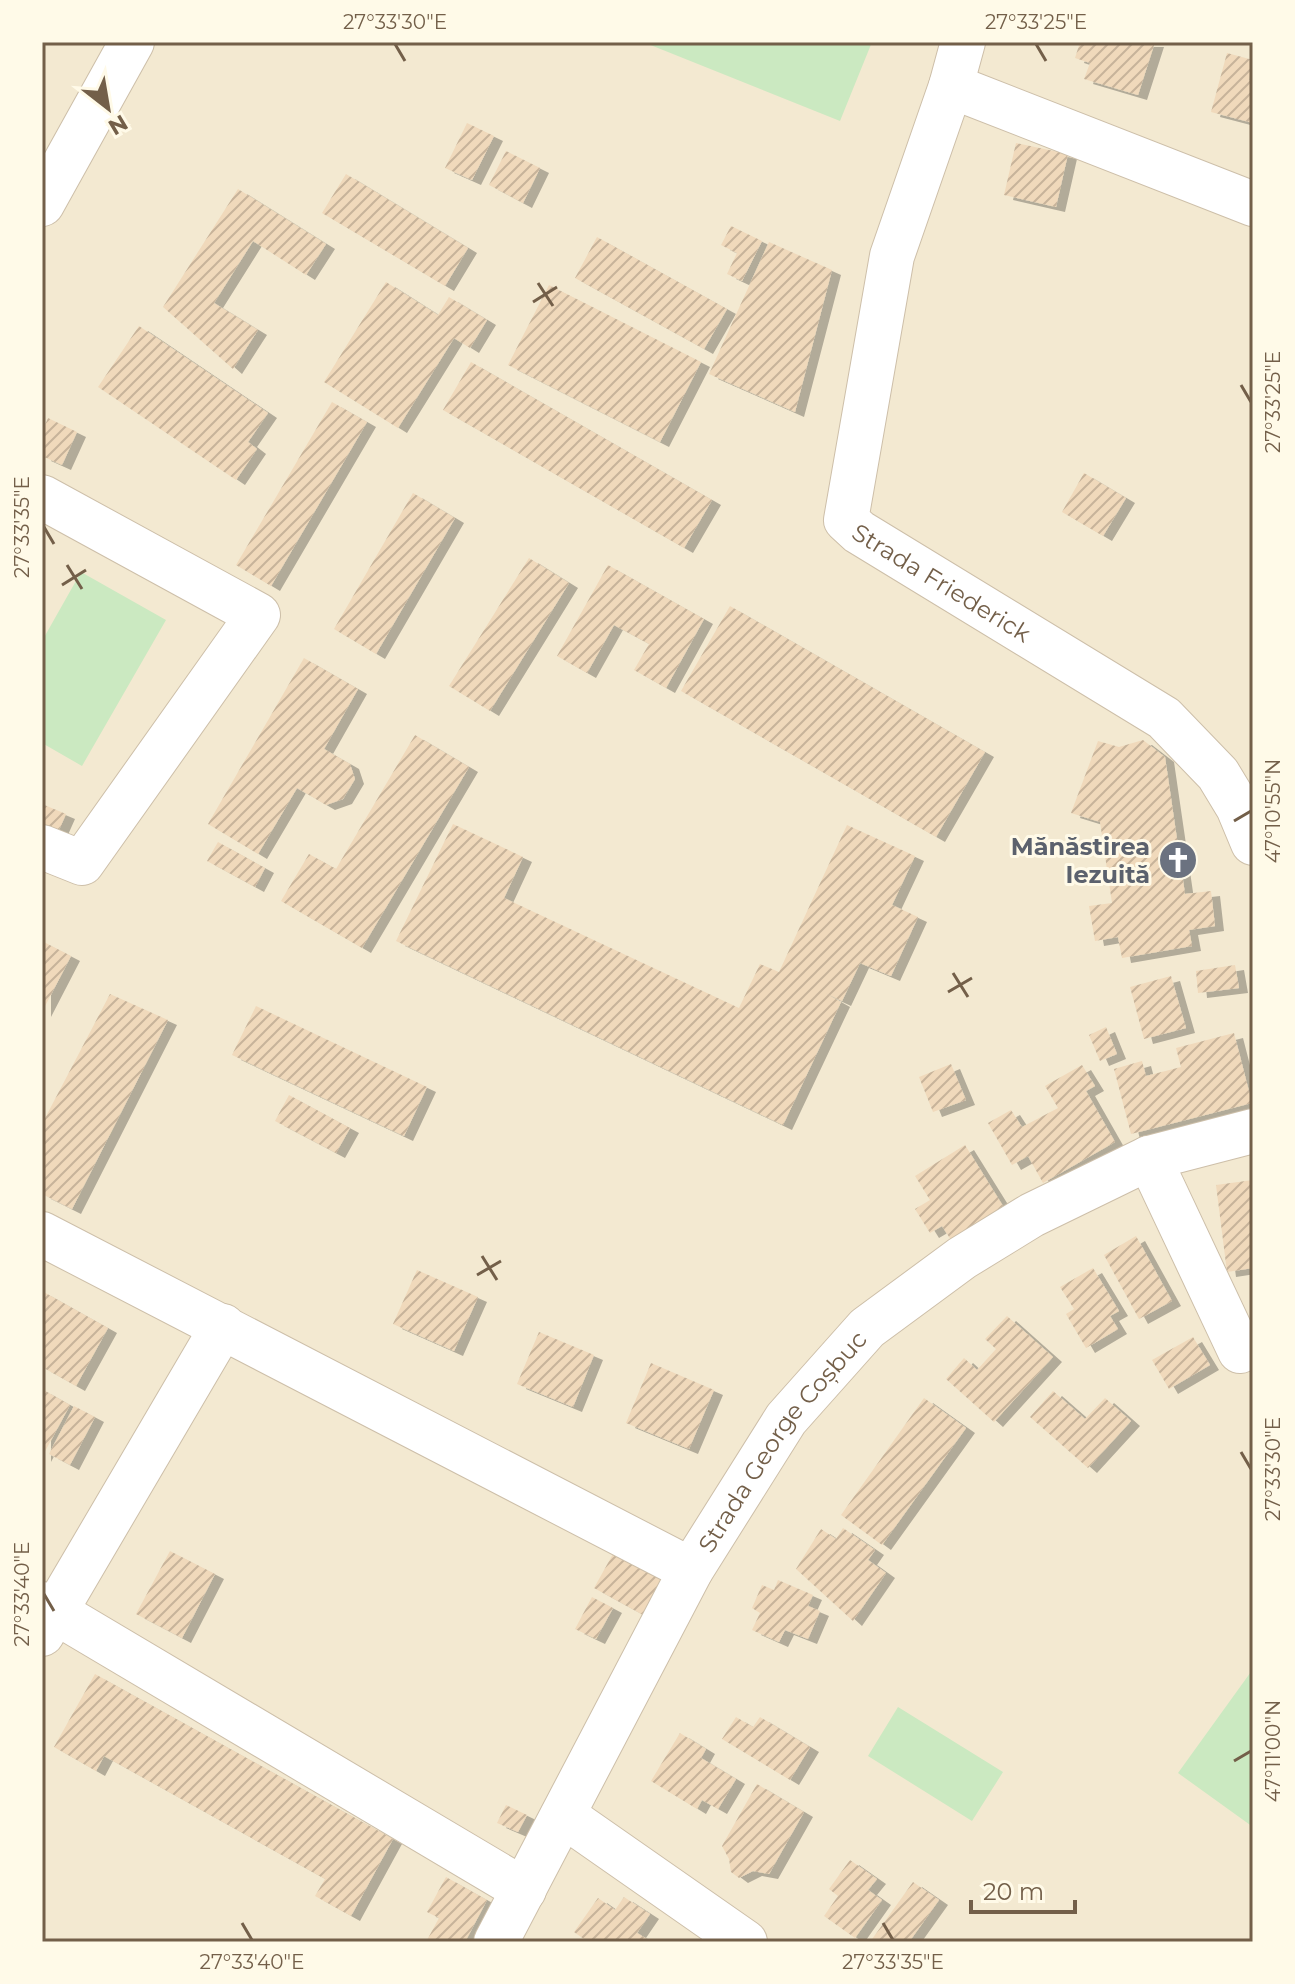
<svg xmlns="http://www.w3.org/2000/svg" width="1295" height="1984" viewBox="0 0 1295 1984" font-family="Montserrat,sans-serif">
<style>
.residential{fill:#f3e9d1}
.garden{fill:#cbe9c1}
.building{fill:url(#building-hatch);filter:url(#shadow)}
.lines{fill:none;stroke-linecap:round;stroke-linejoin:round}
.minor-casing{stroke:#cdbfa9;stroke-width:46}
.minor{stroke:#fff;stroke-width:44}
.ticks{fill:none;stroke:#735f49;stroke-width:3}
.labels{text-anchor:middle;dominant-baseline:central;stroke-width:6;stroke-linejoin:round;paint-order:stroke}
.street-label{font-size:24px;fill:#735f49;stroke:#fffae8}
.worship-label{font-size:24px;font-weight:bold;fill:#5b616d;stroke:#fffae8;text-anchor:end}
.neatline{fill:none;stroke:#735f49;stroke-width:3}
.ticks-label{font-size:20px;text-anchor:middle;fill:#735f49}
</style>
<defs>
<pattern id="building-hatch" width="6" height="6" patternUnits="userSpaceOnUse" patternTransform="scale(2)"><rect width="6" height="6" fill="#f0d9bb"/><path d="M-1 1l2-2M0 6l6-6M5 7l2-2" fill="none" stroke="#c7b39a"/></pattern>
<filter id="shadow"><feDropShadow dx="9" dy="5" stdDeviation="0" flood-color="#0004"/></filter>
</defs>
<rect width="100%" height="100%" fill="#fcf6e2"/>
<path class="residential" d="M 42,42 L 1253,42 L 1253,1942 L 42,1942 Z"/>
<path class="garden" d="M 643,42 L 872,42 L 840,121 Z
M 81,572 L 166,620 L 82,766 L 42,743 L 42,641 Z
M 1253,1669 L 1253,1827 L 1178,1773 Z
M 898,1707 L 1003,1772 L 972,1821 L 868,1756 Z"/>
<path class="building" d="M 1080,42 L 1155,42 L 1138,95 L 1084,79 L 1090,63 L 1075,58 Z
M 1227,53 L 1253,60 L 1249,80 L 1253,81 L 1253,123 L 1211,112 Z
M 467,123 L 494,136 L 472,180 L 445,168 Z
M 1016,143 L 1068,154 L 1056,207 L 1004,195 Z
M 506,151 L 540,168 L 523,203 L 489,185 Z
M 346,174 L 468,248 L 445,286 L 322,213 Z
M 238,189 L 326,244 L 306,275 L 253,241 L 214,303 L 258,330 L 233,369 L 163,307 Z
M 731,226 L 762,241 L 742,281 L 727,274 L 737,253 L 721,245 Z
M 597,237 L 727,309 L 704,349 L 575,278 Z
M 769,242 L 832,270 L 795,412 L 709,374 Z
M 386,282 L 438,315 L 449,297 L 487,320 L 470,348 L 454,338 L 398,428 L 324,382 Z
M 549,285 L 701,362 L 660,442 L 508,365 Z
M 139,326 L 268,413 L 248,442 L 257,449 L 236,480 L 98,387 Z
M 471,362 L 712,500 L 684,548 L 443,410 Z
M 332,402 L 367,422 L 271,586 L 236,565 Z
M 48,418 L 77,432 L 62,465 L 42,456 L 42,432 Z
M 1084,473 L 1126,498 L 1103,536 L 1062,512 Z
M 413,493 L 455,518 L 376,654 L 334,629 Z
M 529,558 L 569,583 L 490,711 L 449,686 Z
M 608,565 L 704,619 L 666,688 L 634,670 L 649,644 L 614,625 L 587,673 L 557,656 Z
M 730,606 L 985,752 L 936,837 L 681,691 Z
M 304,658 L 358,689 L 324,749 L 350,764 L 355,779 L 343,799 L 326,805 L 297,788 L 258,854 L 208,824 Z
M 415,735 L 469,767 L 362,948 L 281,901 L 309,854 L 336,869 Z
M 1143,740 L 1165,757 L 1185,894 L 1211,891 L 1215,926 L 1189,930 L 1192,946 L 1122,958 L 1118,937 L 1095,941 L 1089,906 L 1112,903 L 1100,822 L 1071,813 L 1098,741 L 1119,747 Z
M 42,804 L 66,814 L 54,841 L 42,836 Z
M 453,824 L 523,857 L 504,898 L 739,1008 L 760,964 L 779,972 L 847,825 L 915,856 L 892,905 L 918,917 L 891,976 L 860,963 L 842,1001 L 825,993 L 841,1002 L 783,1125 L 396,941 Z
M 218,842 L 265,868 L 255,887 L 207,861 Z
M 42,941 L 71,956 L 42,1012 Z
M 1235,965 L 1239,988 L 1198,993 L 1196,971 Z
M 1171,976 L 1186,1028 L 1144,1039 L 1130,987 Z
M 110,994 L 168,1020 L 72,1209 L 42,1194 L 42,1124 Z
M 256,1006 L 427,1087 L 404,1136 L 232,1055 Z
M 1106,1027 L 1117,1054 L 1100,1061 L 1089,1035 Z
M 1234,1033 L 1252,1103 L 1131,1134 L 1114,1069 L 1142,1061 L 1146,1076 L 1181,1067 L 1176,1048 Z
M 951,1064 L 966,1100 L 933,1112 L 919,1077 Z
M 1082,1065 L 1095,1086 L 1086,1091 L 1115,1142 L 1043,1183 L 1028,1156 L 1012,1165 L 988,1123 L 1011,1110 L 1022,1127 L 1058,1108 L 1045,1086 Z
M 289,1095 L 350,1128 L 336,1153 L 275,1121 Z
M 965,1145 L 1003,1206 L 951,1240 L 942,1226 L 930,1233 L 915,1209 L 930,1200 L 915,1176 Z
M 1253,1180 L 1253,1268 L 1227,1272 L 1216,1185 Z
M 1136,1236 L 1172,1301 L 1139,1319 L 1104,1255 Z
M 1093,1268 L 1119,1311 L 1110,1316 L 1118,1329 L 1086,1348 L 1066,1314 L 1074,1309 L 1060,1287 Z
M 417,1270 L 478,1297 L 454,1351 L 393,1324 Z
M 42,1291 L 108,1328 L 76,1386 L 42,1367 Z
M 1007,1316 L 1053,1357 L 994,1422 L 946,1379 L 964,1358 L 977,1370 L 996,1349 L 985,1339 Z
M 539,1332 L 594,1355 L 573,1407 L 517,1384 Z
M 1193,1337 L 1210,1365 L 1169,1389 L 1152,1360 Z
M 651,1363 L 714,1390 L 689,1449 L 626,1423 Z
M 42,1389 L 70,1405 L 42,1457 Z
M 1053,1391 L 1085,1419 L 1105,1398 L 1131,1421 L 1088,1468 L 1030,1417 Z
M 924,1398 L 966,1428 L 882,1545 L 841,1515 Z
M 74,1406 L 95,1417 L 70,1465 L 49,1454 Z
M 843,1528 L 875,1550 L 868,1560 L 886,1573 L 853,1621 L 796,1569 L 821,1529 L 836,1539 Z
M 618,1545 L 668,1573 L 645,1616 L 594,1588 Z
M 170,1551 L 215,1574 L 182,1638 L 136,1614 Z
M 778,1580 L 813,1595 L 808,1606 L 820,1611 L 808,1639 L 785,1630 L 779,1642 L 752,1630 L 760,1613 L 752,1608 L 762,1585 L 774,1590 Z
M 592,1597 L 613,1608 L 596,1639 L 575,1629 Z
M 95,1674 L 393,1839 L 351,1916 L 315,1896 L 325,1879 L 104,1756 L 96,1771 L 54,1747 Z
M 736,1717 L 753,1727 L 760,1717 L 810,1747 L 790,1780 L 722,1739 Z
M 680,1733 L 706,1749 L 701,1758 L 736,1779 L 718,1809 L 702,1800 L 697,1809 L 651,1781 Z
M 757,1784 L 804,1812 L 769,1874 L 753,1871 L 739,1878 L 731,1872 L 729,1859 L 722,1846 Z
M 506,1805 L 527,1815 L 518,1832 L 497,1823 Z
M 850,1860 L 877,1879 L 868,1890 L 882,1900 L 855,1938 L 824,1916 L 838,1896 L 829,1889 Z
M 446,1877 L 487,1900 L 465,1942 L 426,1942 L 439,1918 L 427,1912 Z
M 913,1882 L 939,1900 L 909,1942 L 870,1942 Z
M 624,1897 L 650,1914 L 637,1933 L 647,1939 L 644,1942 L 588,1942 L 574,1932 L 598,1898 L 615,1910 Z"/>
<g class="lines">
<defs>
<g id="minor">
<path id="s1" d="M 963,42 L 951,86 L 892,256 L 846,520 L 859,532 L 1164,718 L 1218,774 L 1238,807 L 1253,843"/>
<path d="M 951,86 L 1253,204"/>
<path d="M 42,204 L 132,42"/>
<path d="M 42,497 L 258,615 L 82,863 L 42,847"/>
<path d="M 1149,1158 L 1240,1351"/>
<path d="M 42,1234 L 691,1570"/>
<path d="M 42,1604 L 524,1890"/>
<path d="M 42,1634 L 223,1326"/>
<path d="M 563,1815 L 745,1942"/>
<path id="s2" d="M 496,1942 L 691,1570 L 786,1419 L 867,1328 L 962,1258 L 1032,1215 L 1149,1158 L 1253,1131"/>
</g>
</defs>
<use href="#minor" class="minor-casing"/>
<use href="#minor" class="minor"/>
</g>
<path class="ticks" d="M 395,44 L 405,61M 1036,44 L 1046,61M 538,283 L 553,306M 533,302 L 557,287M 1241,385 L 1251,402M 44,527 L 54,544M 67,565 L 82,589M 62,585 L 86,570M 1234,821 L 1251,811M 953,973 L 968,997M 948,992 L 972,978M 482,1256 L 497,1280M 477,1275 L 501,1261M 1241,1452 L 1251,1469M 44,1594 L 54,1611M 1234,1761 L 1251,1751M 242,1923 L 252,1940M 883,1923 L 893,1940"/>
<defs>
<symbol id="church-disc" viewBox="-11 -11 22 22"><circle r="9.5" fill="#6b7280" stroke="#fffae8"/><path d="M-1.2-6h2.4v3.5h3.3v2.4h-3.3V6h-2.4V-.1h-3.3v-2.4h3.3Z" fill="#fff"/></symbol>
</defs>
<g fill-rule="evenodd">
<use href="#church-disc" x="1156" y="838" width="44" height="44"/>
</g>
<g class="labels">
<g class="street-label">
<text stroke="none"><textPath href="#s1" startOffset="608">Strada Friederick</textPath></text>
<text stroke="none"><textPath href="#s2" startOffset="578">Strada George Coșbuc</textPath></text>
</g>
<g class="worship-label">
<text x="1150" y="846">Mănăstirea<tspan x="1150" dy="28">Iezuită</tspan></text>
</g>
</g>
<rect width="1295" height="1984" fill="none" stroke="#fffae8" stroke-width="88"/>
<g transform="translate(108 108) rotate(149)" stroke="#fffae8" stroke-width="6" paint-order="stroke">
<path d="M0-6L14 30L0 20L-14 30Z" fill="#735f49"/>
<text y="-12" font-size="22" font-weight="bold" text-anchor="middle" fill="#735f49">N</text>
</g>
<path d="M971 1900v12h104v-12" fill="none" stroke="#735f49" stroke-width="4"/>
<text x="983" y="1900" font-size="24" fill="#735f49" stroke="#fffae8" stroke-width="6" paint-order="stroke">20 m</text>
<rect x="44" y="44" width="1207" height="1896" class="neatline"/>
<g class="ticks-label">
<text x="395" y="29">27°33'30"E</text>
<text x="1036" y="29">27°33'25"E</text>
<text transform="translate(1273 402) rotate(-90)" y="7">27°33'25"E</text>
<text transform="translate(22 527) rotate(-90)" y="7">27°33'35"E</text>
<text transform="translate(1273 811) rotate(-90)" y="7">47°10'55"N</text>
<text transform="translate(1273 1469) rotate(-90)" y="7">27°33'30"E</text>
<text transform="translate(22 1594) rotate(-90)" y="7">27°33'40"E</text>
<text transform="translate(1273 1751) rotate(-90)" y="7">47°11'00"N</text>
<text x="252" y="1969">27°33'40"E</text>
<text x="893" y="1969">27°33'35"E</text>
</g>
</svg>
